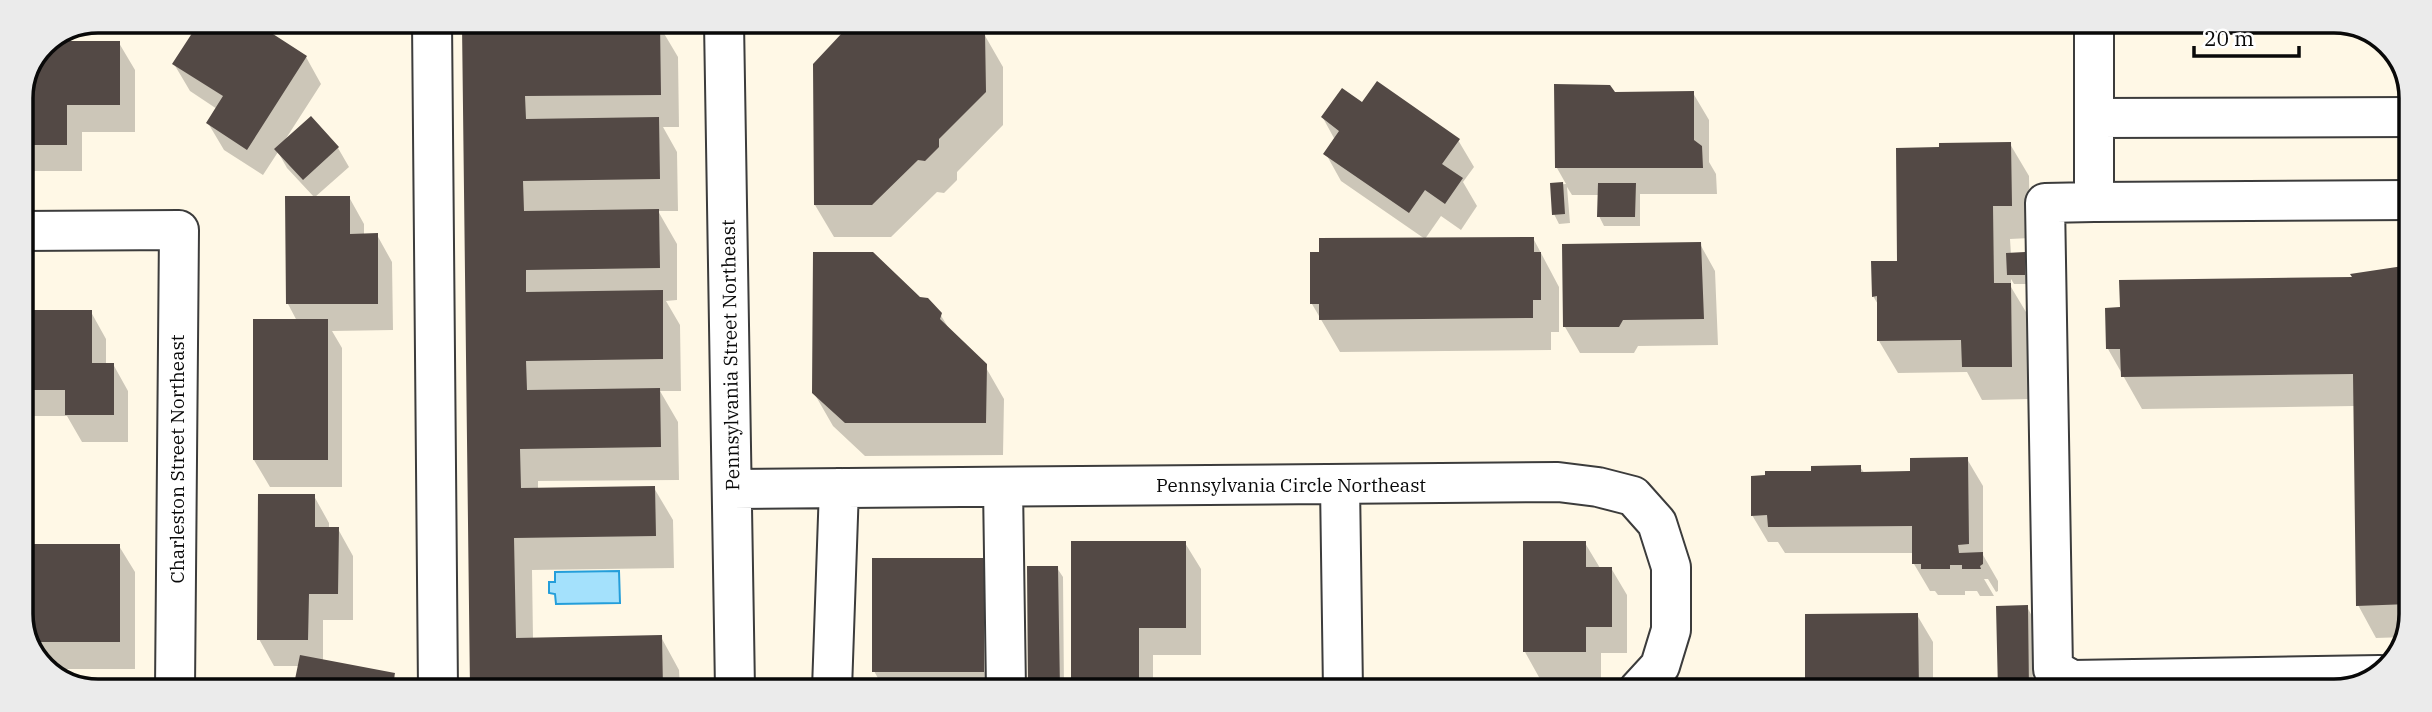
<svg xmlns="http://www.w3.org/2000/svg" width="2432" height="712" viewBox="0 0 2432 712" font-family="'IBM Plex Serif',serif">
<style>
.water{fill:#a4e1fc;stroke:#249eda;stroke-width:2}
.shadow{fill:#0003}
.building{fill:#534945}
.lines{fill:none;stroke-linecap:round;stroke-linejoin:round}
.minor-casing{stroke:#3c3c3c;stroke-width:42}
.minor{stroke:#fff;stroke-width:38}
.labels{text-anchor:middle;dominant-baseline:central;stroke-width:7;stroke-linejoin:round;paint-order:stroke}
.street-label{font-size:19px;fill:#090909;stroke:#fff}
.rim{fill:none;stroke:#090909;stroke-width:3.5}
</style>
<rect width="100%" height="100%" fill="#fff8e6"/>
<path class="water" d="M 619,571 L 620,603 L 556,604 L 555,594 L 549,593 L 549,582 L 555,582 L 555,572 Z"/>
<path class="shadow" d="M 659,25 L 678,57 L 679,127 L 663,127 L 677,152 L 678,211 L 658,211 L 677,244 L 677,300 L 666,301 L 680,325 L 681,391 L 660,391 L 678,422 L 679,480 L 538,481 L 538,489 L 654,488 L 673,520 L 674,568 L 532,570 L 533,639 L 661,637 L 679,670 L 680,689 L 472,689 L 464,27 Z
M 984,34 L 1003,67 L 1003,125 L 957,172 L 957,180 L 944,193 L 937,192 L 891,237 L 834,237 L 815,205 Z
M 44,43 L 119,43 L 135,70 L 135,132 L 82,132 L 82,171 L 29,171 L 21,157 L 21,97 Z
M 306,57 L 321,84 L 285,140 L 311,119 L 338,148 L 349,167 L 315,197 L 349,197 L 364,224 L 364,235 L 377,235 L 392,262 L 393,330 L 332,331 L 342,348 L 342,487 L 270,487 L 254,460 L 297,321 L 288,304 L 314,197 L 287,168 L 278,152 L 263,175 L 224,150 L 208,123 L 217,109 L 190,91 L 174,64 Z
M 1693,93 L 1709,120 L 1709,162 L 1716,174 L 1717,194 L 1640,194 L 1640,226 L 1604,226 L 1599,216 L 1599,195 L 1572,195 L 1567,187 L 1570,223 L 1559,224 L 1554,214 L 1552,185 L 1566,184 L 1557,168 L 1614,94 Z
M 1363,105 L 1458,140 L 1474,167 L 1463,182 L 1477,206 L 1461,230 L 1441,216 L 1425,239 L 1341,181 L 1326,154 L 1335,140 L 1323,118 Z
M 2010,144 L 2029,176 L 2030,238 L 2010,239 L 2011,255 L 2024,254 L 2029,264 L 2029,284 L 2014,284 L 2011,279 L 2011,287 L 2029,317 L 2030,399 L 1982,400 L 1967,372 L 1898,373 L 1879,341 L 1879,306 L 1873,296 L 1899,262 Z
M 1533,238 L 1559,287 L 1559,332 L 1551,332 L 1551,350 L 1340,352 L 1312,304 Z
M 1700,244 L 1715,271 L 1718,345 L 1638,346 L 1634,353 L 1580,353 L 1565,327 Z
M 2410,267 L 2408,634 L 2406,637 L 2376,638 L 2358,605 L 2355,406 L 2142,409 L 2108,349 L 2354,279 L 2353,275 Z
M 919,299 L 940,314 L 951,332 L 985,366 L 1004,399 L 1003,455 L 865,456 L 833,426 L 814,393 Z
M 21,312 L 91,312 L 106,339 L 106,364 L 113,364 L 128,391 L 128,442 L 82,442 L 67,416 L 28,416 L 21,404 Z
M 1967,459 L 1983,486 L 1983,555 L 1998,581 L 1998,591 L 1996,592 L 1988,579 L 1984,579 L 1994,596 L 1980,596 L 1977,591 L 1965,591 L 1965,595 L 1938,595 L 1935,591 L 1930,591 L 1914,564 L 1914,553 L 1785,553 L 1778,542 L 1768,542 L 1752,515 L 1812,472 L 1860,467 L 1865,474 L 1912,473 Z
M 314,496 L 329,523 L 329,529 L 338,529 L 353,556 L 353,620 L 323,620 L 323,662 L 394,675 L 402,689 L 295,689 L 299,666 L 274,666 L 259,639 Z
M 1073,543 L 1185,543 L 1201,569 L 1201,655 L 1153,655 L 1153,690 L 1076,690 L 1073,684 Z
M 1585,543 L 1600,568 L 1611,568 L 1627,595 L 1627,653 L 1601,653 L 1601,679 L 1540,679 L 1525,652 Z
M 119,546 L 135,572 L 135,669 L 47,669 L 40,665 L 21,620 Z
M 983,560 L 999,586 L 999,690 L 884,689 L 874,671 Z
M 1057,568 L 1063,577 L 1064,690 L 1030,690 Z
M 2027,607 L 2032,616 L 2033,691 L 2000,691 Z
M 1917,615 L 1933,642 L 1933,691 L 1807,690 L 1807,616 Z"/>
<path class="building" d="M 200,21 L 253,21 L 307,56 L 247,150 L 206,123 L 223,96 L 172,64 Z
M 660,23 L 661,95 L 525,96 L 526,119 L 659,117 L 660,179 L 523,181 L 524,211 L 659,209 L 660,268 L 526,270 L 526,292 L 663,290 L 663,359 L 526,361 L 527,390 L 660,388 L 661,447 L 520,449 L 521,488 L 655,486 L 656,536 L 514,538 L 516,638 L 662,635 L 663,689 L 470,689 L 462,25 Z
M 843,32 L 985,32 L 986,92 L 939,139 L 939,147 L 925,161 L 918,160 L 872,205 L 814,205 L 813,64 Z
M 49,41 L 120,41 L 120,105 L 67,105 L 67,145 L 21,145 L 21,97 L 44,43 Z
M 1377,81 L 1460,139 L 1442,164 L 1463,178 L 1445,204 L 1425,190 L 1409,213 L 1323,154 L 1339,131 L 1321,117 L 1342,88 L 1362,102 Z
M 1554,84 L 1610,85 L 1615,92 L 1694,91 L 1694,140 L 1702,146 L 1703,168 L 1555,168 Z
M 311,116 L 339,147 L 303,180 L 274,149 Z
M 2011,142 L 2012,206 L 1993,206 L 1994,283 L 2011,283 L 2012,367 L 1962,367 L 1961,340 L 1877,341 L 1877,296 L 1872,297 L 1871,261 L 1897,261 L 1896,148 L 1939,147 L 1939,143 Z
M 1563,182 L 1565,214 L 1552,215 L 1550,183 Z
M 1598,183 L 1636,183 L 1635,217 L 1597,217 Z
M 285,196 L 350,196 L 350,234 L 378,233 L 378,304 L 286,304 Z
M 1534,237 L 1534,252 L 1541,252 L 1541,300 L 1533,300 L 1533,318 L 1319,320 L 1319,304 L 1310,304 L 1310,252 L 1319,252 L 1319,238 Z
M 1701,242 L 1704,319 L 1623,320 L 1619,327 L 1563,327 L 1562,244 Z
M 813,252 L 873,252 L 920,297 L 928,298 L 942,313 L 940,319 L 987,364 L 986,423 L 845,423 L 812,393 Z
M 2025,252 L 2025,275 L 2007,275 L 2006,253 Z
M 2410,265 L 2409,604 L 2356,606 L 2353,374 L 2121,377 L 2120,349 L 2106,349 L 2105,308 L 2120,307 L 2119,280 L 2352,277 L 2350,274 Z
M 21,310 L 92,310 L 92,363 L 114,363 L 114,415 L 65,415 L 65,390 L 21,390 Z
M 253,319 L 328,319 L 328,460 L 253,460 Z
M 1968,457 L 1969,544 L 1958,545 L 1959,553 L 1983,552 L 1983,564 L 1980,566 L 1981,569 L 1962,569 L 1962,565 L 1950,565 L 1950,569 L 1921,569 L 1921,564 L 1912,564 L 1912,526 L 1768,527 L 1767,515 L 1751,516 L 1751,476 L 1765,475 L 1765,471 L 1811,471 L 1811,466 L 1861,465 L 1861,472 L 1910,471 L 1910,458 Z
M 258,494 L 315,494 L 315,527 L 339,527 L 338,594 L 309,594 L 308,640 L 257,640 Z
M 1071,541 L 1186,541 L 1186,628 L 1139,628 L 1139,684 L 1071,684 Z
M 1523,541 L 1586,541 L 1586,567 L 1612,567 L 1612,627 L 1586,627 L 1586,652 L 1523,652 Z
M 21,544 L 120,544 L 120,642 L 31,642 L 21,620 Z
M 872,558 L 984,558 L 984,672 L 872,672 Z
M 1027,566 L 1058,566 L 1060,690 L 1028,690 Z
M 2028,605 L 2029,691 L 1998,691 L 1996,606 Z
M 1918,613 L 1919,691 L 1805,690 L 1805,614 Z
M 300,655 L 395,673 L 392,689 L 293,689 Z"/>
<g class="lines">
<defs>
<path id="minor" d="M 432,21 L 438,689
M 724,22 L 735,689
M 2094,23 L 2094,202 L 2045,203 L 2053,669 L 2072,680 L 2380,675
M 2094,118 L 2411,117
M 2094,202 L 2410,200
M 21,231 L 179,230 L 175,689
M 1340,485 L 1343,690
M 1003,487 L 1006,690
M 732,489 L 1558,482 L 1598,487 L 1633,496 L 1657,523 L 1671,567 L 1671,630 L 1660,666 L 1638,690
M 832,689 L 839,488"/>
</defs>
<use href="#minor" class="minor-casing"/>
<use href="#minor" class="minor"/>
</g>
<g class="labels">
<g class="street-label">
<text transform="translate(730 355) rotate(-91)">Pennsylvania Street Northeast</text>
<text transform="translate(177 459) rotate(-90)">Charleston Street Northeast</text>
<text x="1291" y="485">Pennsylvania Circle Northeast</text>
</g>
</g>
<path d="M0 0H2432V712H0ZM98 33H2334A65 65 0 0 1 2399 98V614A65 65 0 0 1 2334 679H98A65 65 0 0 1 33 614V98A65 65 0 0 1 98 33Z" fill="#ebebeb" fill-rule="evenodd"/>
<path class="rim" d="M98 33H2334A65 65 0 0 1 2399 98V614A65 65 0 0 1 2334 679H98A65 65 0 0 1 33 614V98A65 65 0 0 1 98 33Z"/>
<path d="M2194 46v10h105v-10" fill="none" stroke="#090909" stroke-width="3.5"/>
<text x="2204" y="46" font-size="21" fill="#090909" stroke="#ffffff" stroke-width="5" paint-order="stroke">20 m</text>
</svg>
